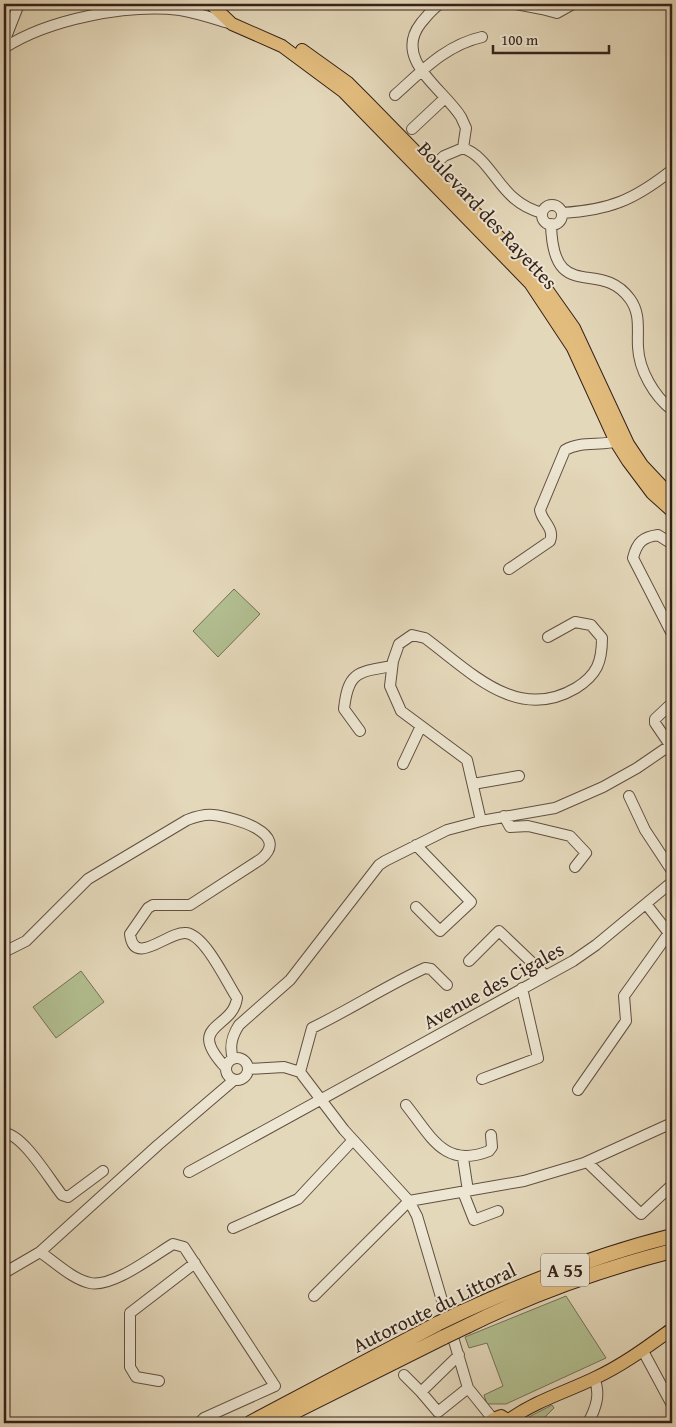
<svg xmlns="http://www.w3.org/2000/svg" width="676" height="1427" viewBox="0 0 676 1427" font-family="'Gentium Book Plus',serif">
<style>
.green{fill:#b2bf91;stroke:#747056}
.lines{fill:none;stroke-linecap:round;stroke-linejoin:round}
.minor-casing{stroke:#614f42;stroke-width:12}
.major-casing{stroke:#35211a;stroke-width:14}
.highway-casing{stroke:#35211a;stroke-width:16}
.minor{stroke:#ede6d2;stroke-width:10}
.major{stroke:#e2bc7d;stroke-width:12}
.highway{stroke:#e2bc7d;stroke-width:14}
.highway-bridge-casing{stroke:#35211a;stroke-width:16;stroke-linecap:butt}
.highway-bridge{stroke:#e2bc7d;stroke-width:14}
.labels{text-anchor:middle;dominant-baseline:central;stroke-width:4;stroke-linejoin:round;paint-order:stroke}
.shield{fill:#ede6d2;stroke:#6c5c51;stroke-width:1}
.shield-label{font-size:19px;font-weight:bold;fill:#35211a}
.street-label{font-size:20px;fill:#35211a;stroke:#ede6d2}
</style>
<rect width="100%" height="100%" fill="#e4d8ba"/>
<filter id="stains"><feTurbulence type="fractalNoise" baseFrequency=".004" numOctaves="4"/><feColorMatrix values="0 0 0 0 .2 0 0 0 0 .09 0 0 0 0 .02 0 0 0 .5 -.17"/></filter>
<radialGradient id="worn" r=".72"><stop offset=".6" stop-color="#630" stop-opacity="0"/><stop offset="1" stop-color="#630" stop-opacity=".3"/></radialGradient>
<path class="green" d="M 234,589 L 260,614 L 218,657 L 193,631 Z
M 81,971 L 104,1002 L 56,1038 L 33,1007 Z
M 566,1296 L 606,1358 L 506,1404 L 487,1404 L 484,1395 L 503,1386 L 487,1343 L 469,1348 L 465,1337 Z
M 552,1405 L 554,1408 L 539,1423 L 528,1423 L 525,1419 Z"/>
<g class="lines">
<defs>
<path id="minor" d="M 440,4 C 432,9 427,16 421,23 C 392,60 444,89 461,117 L 466,128 L 463,148
M 516,4 L 542,9 L 542,4
M 542,9 L 557,13 L 573,4
M 4,42 L 19,4
M 4,48 C 49,19 127,4 180,10 C 198,13 215,19 232,24
M 395,95 C 422,71 446,45 482,37
M 412,129 L 445,98
M 426,173 L 444,156 L 463,148 C 486,156 496,184 515,199 C 523,206 532,210 542,213
M542 215a10 10 0 1 1 20 0a10 10 0 1 1-20 0Z
M 562,213 C 610,210 634,200 672,170
M 551,224 C 553,306 600,257 630,299 C 641,314 637,330 638,347 C 639,370 654,396 672,410
M 672,544 L 658,535 C 643,537 637,542 633,558 L 672,634
M 509,569 L 550,541 C 555,528 542,522 540,510 L 565,450 C 582,440 603,447 621,440
M 360,731 L 344,709 C 348,672 357,672 392,666
M 670,745 L 655,723 L 655,719 L 672,703
M 403,764 L 421,726
M 473,784 L 519,776
M 629,796 L 645,830 L 672,871
M 504,816 L 510,827 L 528,826 L 570,836 L 586,853 L 575,867
M 481,821 L 467,760 L 401,711 L 390,686 L 393,661 L 399,644 L 412,635 L 425,638 C 471,672 517,723 576,688 C 597,675 602,662 602,638 L 591,625 L 575,622 L 548,637
M 416,845 L 471,902 L 440,931 L 416,907
M 646,904 L 672,937
M 6,951 L 26,941 L 88,879 L 187,820 C 195,817 204,814 213,815 C 232,817 292,833 261,859 L 190,905 L 153,905 L 148,908 L 130,934 C 134,968 168,931 186,933 C 205,935 226,981 237,998 C 233,1030 184,1023 226,1068
M 469,961 L 499,931 L 545,975
M226 1069a11 11 0 1 1 22 0a11 11 0 1 1-22 0Z
M 233,1059 C 229,1046 232,1036 239,1025 L 290,980 L 379,865 L 385,861 L 447,830 L 481,821 L 555,808 L 603,787 L 637,768 L 672,744
M 249,1069 L 284,1067 L 300,1072 L 344,1130 L 409,1201 L 417,1216 L 468,1388 L 493,1419
M 300,1072 L 312,1028 C 351,1009 386,986 425,968 L 431,969 L 447,985
M 482,1079 L 538,1058 L 522,988
M 578,1090 L 626,1021 L 624,996 L 669,933
M 406,1105 C 431,1136 444,1169 489,1151 L 492,1147 L 491,1135
M 4,1133 C 23,1134 50,1180 62,1195 L 68,1197 L 103,1171
M 463,1158 L 468,1191
M 587,1162 L 641,1214 L 672,1185
M 189,1172 L 573,961 L 596,945 L 672,882
M 463,1192 L 474,1220 L 498,1211
M 233,1228 L 298,1199 L 353,1140
M 40,1252 C 55,1262 72,1279 90,1283 C 112,1288 153,1256 173,1244 L 184,1247 L 275,1386 L 204,1418 L 199,1423
M 4,1273 L 40,1252 L 158,1145 L 234,1080
M 314,1296 L 409,1201 L 524,1181 L 584,1163 L 672,1123
M 643,1351 L 672,1405
M 459,1355 L 421,1392 L 438,1412 L 468,1388
M 404,1375 L 421,1392
M 159,1381 L 136,1377 L 130,1367 L 130,1313 L 195,1263
M 588,1423 C 596,1408 601,1394 594,1378"/>
<path id="major" d="M 211,4 L 232,24 L 282,46 L 344,92 L 530,283 L 573,348 L 616,442 L 628,461 L 652,493 L 672,511
M 302,50 L 348,83 L 365,100 L 538,277 L 574,328 L 628,444 L 642,465 L 672,497
M 509,1420 C 535,1401 566,1392 595,1378 C 623,1365 647,1347 672,1329
M 489,1423 L 493,1419 L 501,1416 L 512,1423"/>
<path id="highway" d="M 462,1312 C 530,1281 600,1254 672,1236
M 467,1326 C 532,1294 602,1269 672,1251
M 250,1423 L 439,1323
M 272,1423 L 444,1337"/>
</defs>
<use href="#minor" class="minor-casing"/>
<use href="#major" class="major-casing"/>
<use href="#highway" class="highway-casing"/>
<use href="#minor" class="minor"/>
<use href="#major" class="major"/>
<use href="#highway" class="highway"/>
<defs>
<path id="highway-bridge" d="M 439,1323 L 462,1312
M 444,1337 L 467,1326"/>
</defs>
<use href="#highway-bridge" class="highway-bridge-casing"/>
<use href="#highway-bridge" class="highway-bridge"/>
</g>
<g class="labels">
<rect class="shield" x="541" y="1253.5" width="48" height="33" rx="4"/>
<g class="shield-label">
<text x="565" y="1270">A 55</text>
</g>
<g class="street-label">
<text transform="translate(488 215) rotate(47)">Boulevard des Rayettes</text>
<text transform="translate(493 985) rotate(-29)">Avenue des Cigales</text>
<text transform="translate(434 1307) rotate(-26)">Autoroute du Littoral</text>
</g>
</g>
<rect width="676" height="1427" fill="none" stroke="#e4d8ba" stroke-width="20"/>
<rect x="5" y="5" width="666" height="1417" fill="none" stroke="#35211a" stroke-width="2.5"/>
<rect x="10" y="10" width="656" height="1407" fill="none" stroke="#35211a"/>
<path d="M493 45v8h116v-8" fill="none" stroke="#35211a" stroke-width="2.5"/>
<text x="501" y="45" font-size="15" fill="#35211a" stroke="#ede6d2" stroke-width="4" paint-order="stroke">100 m</text>
<rect width="100%" height="100%" filter="url(#stains)"/>
<rect width="100%" height="100%" fill="url(#worn)"/>
</svg>
